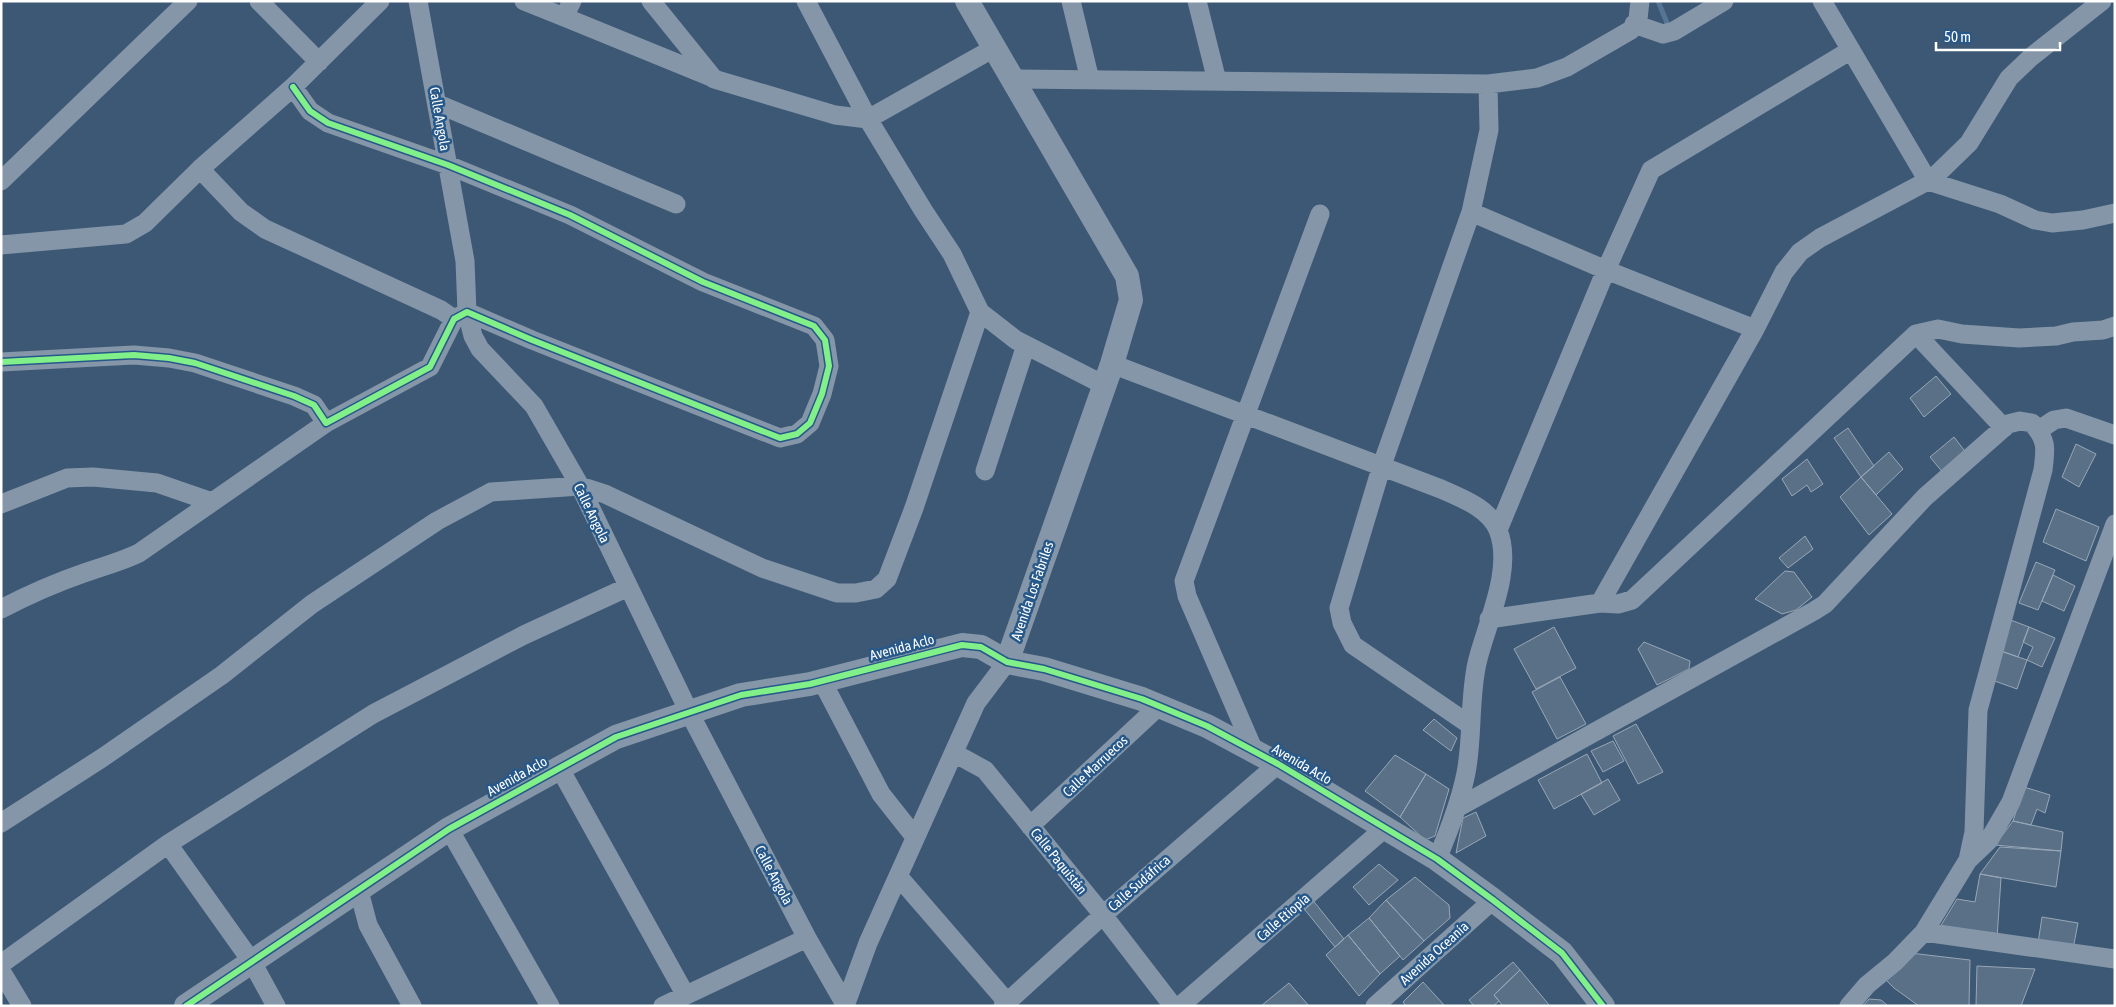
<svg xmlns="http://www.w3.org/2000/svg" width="2116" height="1007" viewBox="0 0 2116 1007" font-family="'Asap Condensed',sans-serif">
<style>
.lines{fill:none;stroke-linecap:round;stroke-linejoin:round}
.stream{stroke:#557597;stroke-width:5}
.building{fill:#5a7086;stroke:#98a7b7}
.minor{stroke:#8496a8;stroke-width:19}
.tertiary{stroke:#8496a8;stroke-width:24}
.cycleway-casing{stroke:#27588a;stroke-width:9}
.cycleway{stroke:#82f089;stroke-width:6}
.labels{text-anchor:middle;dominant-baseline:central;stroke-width:5;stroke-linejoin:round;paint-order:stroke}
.street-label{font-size:14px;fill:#fff;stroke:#27588a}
</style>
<rect width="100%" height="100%" fill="#3d5874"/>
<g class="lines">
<path class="stream" d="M 1658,1 L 1667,23"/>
</g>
<path class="building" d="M 1936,376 L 1951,394 L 1924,417 L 1910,398 Z
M 1848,428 L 1874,466 L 1861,477 L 1834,438 Z
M 1954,437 L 1967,454 L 1944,474 L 1930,457 Z
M 2076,444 L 2096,454 L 2079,487 L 2062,477 Z
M 1889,452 L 1903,469 L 1876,495 L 1861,477 Z
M 1807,459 L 1823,484 L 1811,492 L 1807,485 L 1792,496 L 1782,479 Z
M 1861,477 L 1892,514 L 1869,535 L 1840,497 Z
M 2056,509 L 2099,527 L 2086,561 L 2043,542 Z
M 1805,536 L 1813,549 L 1788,568 L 1779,558 Z
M 2036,562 L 2055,570 L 2038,610 L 2019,603 Z
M 1785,571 L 1794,572 L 1812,597 L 1796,610 L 1782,614 L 1755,599 Z
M 2053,575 L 2075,586 L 2064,611 L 2042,601 Z
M 2008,619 L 2029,627 L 2018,657 L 1998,650 Z
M 1554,627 L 1576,668 L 1536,689 L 1514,649 Z
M 2029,627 L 2055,638 L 2042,667 L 2027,660 L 2033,647 L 2023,642 Z
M 1644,642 L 1690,661 L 1689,669 L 1657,685 L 1638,649 Z
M 1998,650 L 2027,660 L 2017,689 L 1989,679 Z
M 1560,677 L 1586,724 L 1557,739 L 1532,692 Z
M 1434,719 L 1457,738 L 1451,751 L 1423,730 Z
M 1636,724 L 1663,772 L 1638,784 L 1613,736 Z
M 1613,741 L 1624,761 L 1603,772 L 1591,751 Z
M 1587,754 L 1602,783 L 1554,809 L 1538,780 Z
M 1395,755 L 1426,774 L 1400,817 L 1365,791 Z
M 1426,774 L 1449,789 L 1435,836 L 1425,840 L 1400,817 Z
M 1608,779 L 1620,800 L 1594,815 L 1581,794 Z
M 2024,787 L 2050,795 L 2045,813 L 2037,809 L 2031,825 L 2013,821 Z
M 1476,812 L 1486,836 L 1456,853 L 1463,818 Z
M 2013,821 L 2063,832 L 2061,851 L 1995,845 Z
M 2000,847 L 2061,851 L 2056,887 L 1980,874 Z
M 1379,864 L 1398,880 L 1369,905 L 1353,887 Z
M 1980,874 L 2001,878 L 1997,938 L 1940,927 L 1957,899 L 1975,902 Z
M 1415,877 L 1449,905 L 1450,918 L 1424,941 L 1386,900 Z
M 1311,898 L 1344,939 L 1335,947 L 1301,905 Z
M 1386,900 L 1424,941 L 1403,960 L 1369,918 Z
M 2042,917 L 2078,923 L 2073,949 L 2038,943 Z
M 1369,918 L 1400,956 L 1380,974 L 1348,935 Z
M 1348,935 L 1380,974 L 1359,996 L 1326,955 Z
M 1910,953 L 1970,960 L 1969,1006 L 1919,1006 L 1894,988 L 1886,980 Z
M 1513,962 L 1520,970 L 1494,995 L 1499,1001 L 1493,1006 L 1474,1006 L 1469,1000 Z
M 1977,966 L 2035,969 L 2021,1006 L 1976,1006 Z
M 1520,970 L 1550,1006 L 1503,1006 L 1494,995 Z
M 1423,982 L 1445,1006 L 1406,1006 L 1403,1002 Z
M 1289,983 L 1309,1006 L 1261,1006 Z
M 1869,999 L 1881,1000 L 1888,1006 L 1863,1006 Z"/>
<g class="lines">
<path class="minor" d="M 259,1 L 319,62
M 418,1 L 465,261 L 467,312 L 473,336 L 480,349 L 534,406 L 580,486 L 689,712 L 807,938 L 846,1006
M 524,1 L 564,17
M 572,1 L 564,17 L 711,77
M 651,1 L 714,79 L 835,115 L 868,119 L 994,48
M 806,1 L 868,119 L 923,210 L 952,254 L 980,312 L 1016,340 L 1104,385
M 1071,1 L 1090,80
M 1197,1 L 1217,81
M 1822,1 L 1928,181 L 2000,204 L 2035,220 L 2052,223 L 2083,220 L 2115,213
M 1634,24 L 1663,34 L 1674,31 L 1724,1
M 1013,79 L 1488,84 L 1537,78 L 1567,67 L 1631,30 L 1638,19 L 1640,1
M 438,104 L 676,204
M 200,169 L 241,212 L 265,229 L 441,310 L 454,319
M 1,181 L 188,1
M 1471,212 L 1606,270 L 1755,329
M 1,245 L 126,234 L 145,223 L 200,169 L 293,87 L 380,1
M 1916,334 L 2004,428
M 1,362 L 134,355 L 169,358 L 195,363 L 294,396 L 314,405 L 326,423 L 430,367 L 454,319 L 467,312 L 532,340 L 780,438 L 797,434 L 810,423 L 822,394 L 829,366 L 825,340 L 814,326 L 703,282 L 570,215 L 448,165 L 328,123 L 310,111 L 293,87
M 1112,364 L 1441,489 C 1461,498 1489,508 1498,530 C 1514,570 1486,624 1477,663 C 1469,699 1473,737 1466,773 C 1460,803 1449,831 1437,859
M 2039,430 L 2054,420 L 2066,418 L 2115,435
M 985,471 L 1026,345
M 1,504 L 67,478 L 93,477 L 157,483 L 212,502
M 1498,530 L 1606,270 L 1651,170 L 1851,50
M 1600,603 L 1618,604 L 1632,600 L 1916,334 L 1938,329 L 1962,334 L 2019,338 L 2056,336 L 2073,332 L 2103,330 L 2115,326
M 1,609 C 28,595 55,583 84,573 C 103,566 121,562 139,553 L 326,423
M 1489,619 L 1600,603 L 1755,329 L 1784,272 L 1800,252 L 1820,238 L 1933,178 L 1969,143 L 2009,78 L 2031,57 L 2102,1
M 822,681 L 881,794 L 915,837
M 1470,725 L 1353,645 L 1342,623 L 1339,608 L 1382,465 L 1471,212 L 1489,130 L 1488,84
M 1254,751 L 1187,596 L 1184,581 L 1320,214
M 954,753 L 985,770 L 1103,915 L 1173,1006
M 559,767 L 685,994
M 1457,808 L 1814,611 L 1825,604 L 1925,497 L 2008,424 L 2020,421 L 2032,423 C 2047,440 2046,447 2043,470 L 1978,710 L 1974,832 L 1968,860 L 1924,932 L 1895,962 L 1867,985 L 1849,1006
M 1,823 L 102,758 L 222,675 L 312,604 L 437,521 L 491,492 L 580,486 L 605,494 L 762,568 L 837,593 L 856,593 L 876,589 L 887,579 L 914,508 L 980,312
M 1030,826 L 1159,706
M 449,829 L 550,1006
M 168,844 L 252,962 L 276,1006
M 1968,860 L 1989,840 L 2011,802 L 2115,524
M 898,876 L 1007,1002
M 359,891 L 368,925 L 412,1006
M 1924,932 L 2115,959
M 1,964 L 168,844 L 373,714 L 524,635 L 628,587
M 1,971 L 22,1006
M 663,1006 L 807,938
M 845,1006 L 868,943 L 976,703 L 1007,662
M 1003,1006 L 1103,915 L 1278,764
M 1180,1006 L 1386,827
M 1375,1006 L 1493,900"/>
<path class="tertiary" d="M 967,1 L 1127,276 L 1131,300 L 1112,364 L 1007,662
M 186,1006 L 449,829 L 616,737 L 741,695 L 810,684 L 962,645 L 981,647 L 1007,662 L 1044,669 L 1142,699 L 1207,726 L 1278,764 L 1437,859 L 1493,900 L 1562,953 L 1603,1006"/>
<defs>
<path id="cycleway" d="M 1,362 L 134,355 L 169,358 L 195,363 L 294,396 L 314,405 L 326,423 L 430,367 L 454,319 L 467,312 L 532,340 L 780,438 L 797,434 L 810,423 L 822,394 L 829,366 L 825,340 L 814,326 L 703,282 L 570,215 L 448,165 L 328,123 L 310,111 L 293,87
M 186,1006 L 449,829 L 616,737 L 741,695 L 810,684 L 962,645 L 981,647 L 1007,662 L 1044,669 L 1142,699 L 1207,726 L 1278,764 L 1437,859 L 1493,900 L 1562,953 L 1603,1006"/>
</defs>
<use href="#cycleway" class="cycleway-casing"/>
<use href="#cycleway" class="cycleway"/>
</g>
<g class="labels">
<g class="street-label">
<text transform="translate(440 119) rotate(80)">Calle Angola</text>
<text transform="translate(592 513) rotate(64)">Calle Angola</text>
<text transform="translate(1032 591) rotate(-71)">Avenida Los Fabriles</text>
<text transform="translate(902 647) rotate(-15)">Avenida Aclo</text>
<text transform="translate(1302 764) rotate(30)">Avenida Aclo</text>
<text transform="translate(1095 766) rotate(-43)">Calle Marruecos</text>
<text transform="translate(517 776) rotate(-29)">Avenida Aclo</text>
<text transform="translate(1059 861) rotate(51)">Calle Paquistán</text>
<text transform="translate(774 875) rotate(62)">Calle Angola</text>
<text transform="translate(1139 883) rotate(-41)">Calle Sudáfrica</text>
<text transform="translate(1283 917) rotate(-41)">Calle Etiopía</text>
<text transform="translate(1434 953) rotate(-42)">Avenida Oceanía</text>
</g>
</g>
<rect width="2116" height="1007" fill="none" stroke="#ffffff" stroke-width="5"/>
<path d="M1936 42v8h124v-8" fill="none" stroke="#ffffff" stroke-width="2.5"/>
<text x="1944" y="42" font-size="15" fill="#ffffff" stroke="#27588a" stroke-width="4" paint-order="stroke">50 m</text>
</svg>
